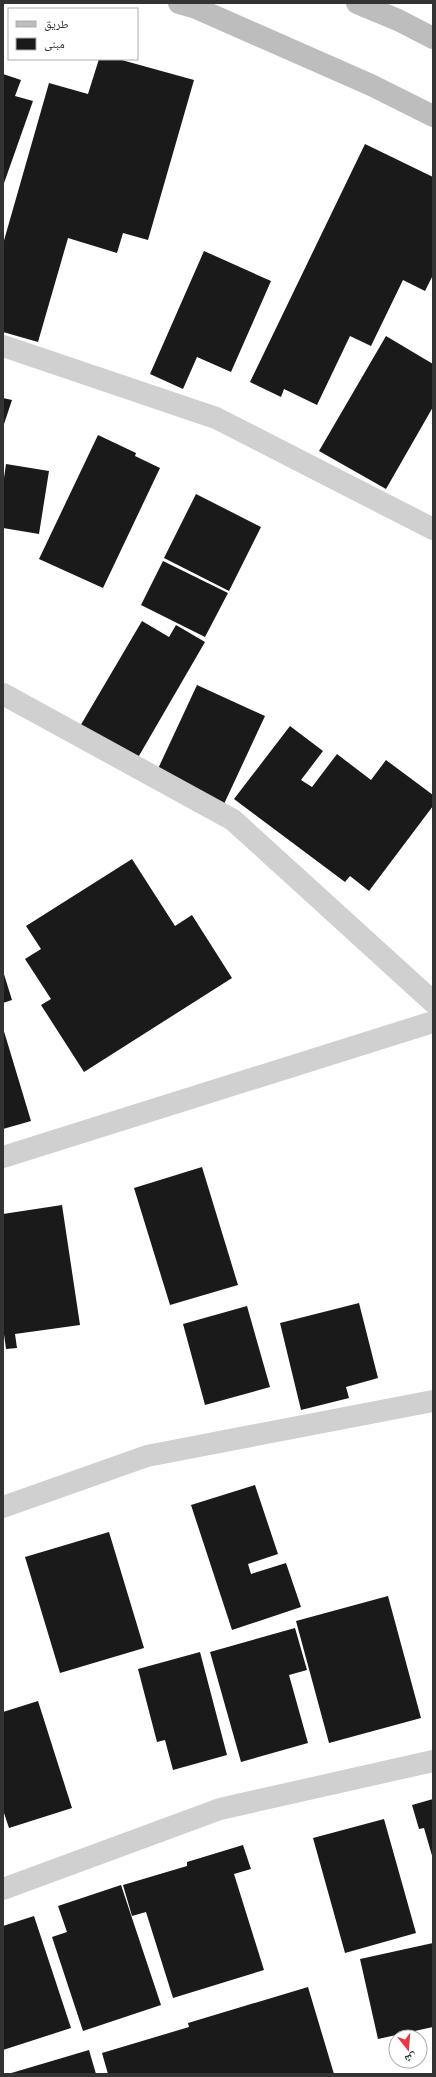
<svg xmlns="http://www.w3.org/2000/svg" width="436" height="2077" viewBox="0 0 436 2077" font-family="'Work Sans','Noto Naskh Arabic',sans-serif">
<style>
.building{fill:#1a1a1a}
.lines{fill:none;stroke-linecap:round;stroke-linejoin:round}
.street{stroke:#d0d0d0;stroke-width:22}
.secondary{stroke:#bdbdbd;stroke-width:22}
</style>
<rect width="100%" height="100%" fill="#fff"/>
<path class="building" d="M 99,59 L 118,59 L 194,80 L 148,240 L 123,233 L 117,253 L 68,238 L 38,342 L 3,332 L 3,244 L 49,83 L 88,94 Z
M 3,74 L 21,80 L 15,96 L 33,101 L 3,186 Z
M 365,144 L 433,177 L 433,275 L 425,291 L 403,280 L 371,346 L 350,336 L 317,405 L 284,389 L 281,397 L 250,382 Z
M 204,251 L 271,281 L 231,372 L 197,357 L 183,389 L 150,374 Z
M 386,336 L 433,364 L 433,407 L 386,489 L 319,451 Z
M 3,398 L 12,400 L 4,424 L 3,424 Z
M 98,435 L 136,453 L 135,456 L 160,468 L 103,588 L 39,559 Z
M 6,464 L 49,471 L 39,534 L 3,528 L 3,485 Z
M 196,494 L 261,527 L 229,591 L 164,558 Z
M 163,561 L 228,593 L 205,637 L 141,605 Z
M 142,621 L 169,637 L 176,625 L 205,642 L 136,761 L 79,728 Z
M 197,685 L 265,716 L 224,804 L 156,773 Z
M 290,726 L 323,751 L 301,780 L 312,787 L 337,754 L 371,780 L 386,760 L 433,795 L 433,806 L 369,891 L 350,876 L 345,882 L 234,799 Z
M 132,859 L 175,926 L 192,915 L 232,978 L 84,1072 L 41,1005 L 51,999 L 25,959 L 41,949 L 26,926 Z
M 3,971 L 12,1000 L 3,1003 Z
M 3,1028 L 31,1121 L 3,1129 Z
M 202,1167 L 238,1285 L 170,1305 L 134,1188 Z
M 62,1205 L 80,1325 L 15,1334 L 17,1348 L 6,1349 L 3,1327 L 3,1214 Z
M 359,1303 L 378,1378 L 346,1387 L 349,1398 L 301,1410 L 280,1323 Z
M 247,1306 L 270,1387 L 205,1405 L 183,1324 Z
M 255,1485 L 278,1554 L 248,1564 L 251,1574 L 286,1563 L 301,1607 L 232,1630 L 191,1505 Z
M 109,1532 L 144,1648 L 60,1673 L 25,1557 Z
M 388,1596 L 421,1718 L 329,1743 L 296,1621 Z
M 295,1628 L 307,1670 L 289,1675 L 308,1743 L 241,1762 L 210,1652 Z
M 200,1652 L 227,1755 L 173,1770 L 165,1740 L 157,1742 L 138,1669 Z
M 38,1701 L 72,1808 L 9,1828 L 3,1810 L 3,1712 Z
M 433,1799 L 433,1859 L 424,1828 L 419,1829 L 412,1805 Z
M 384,1819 L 416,1933 L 345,1953 L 313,1838 Z
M 243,1845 L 251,1869 L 234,1874 L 264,1970 L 173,1998 L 146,1912 L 132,1916 L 123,1885 L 187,1866 L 187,1862 Z
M 121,1885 L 161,2005 L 83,2031 L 52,1937 L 67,1932 L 58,1906 Z
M 34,1916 L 71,2028 L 3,2050 L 3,1926 Z
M 433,1943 L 433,2027 L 378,2039 L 360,1959 Z
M 308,1987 L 334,2074 L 108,2074 L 102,2053 L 189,2027 L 188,2023 Z
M 89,2050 L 96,2074 L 8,2074 Z"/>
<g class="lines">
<path class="street" d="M 3,346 L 216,418 L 433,529
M 3,694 L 233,820 L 433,1002
M 3,1157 L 433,1022
M 3,1507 L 147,1456 L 433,1401
M 3,1889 L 220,1809 L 433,1761"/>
<path class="secondary" d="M 179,3 L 196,8 L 371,85 L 433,116
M 357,3 L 398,20 L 433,38"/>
</g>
<rect width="436" height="2077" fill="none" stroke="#333333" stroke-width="8"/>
<rect x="8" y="8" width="130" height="52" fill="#ffffff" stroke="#adadad"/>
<rect x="16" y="21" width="20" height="6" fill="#bdbdbd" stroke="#adadad"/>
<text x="44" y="28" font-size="12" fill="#333333">طريق</text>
<rect x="16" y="38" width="20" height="12" fill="#1a1a1a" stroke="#adadad"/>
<text x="44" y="48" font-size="12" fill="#333333">مبنى</text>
<g transform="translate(408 2049) rotate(163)"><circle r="19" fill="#ffffff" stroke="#adadad"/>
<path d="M0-3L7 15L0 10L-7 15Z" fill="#e63946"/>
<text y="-6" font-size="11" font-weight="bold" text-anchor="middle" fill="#333333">ش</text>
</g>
</svg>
